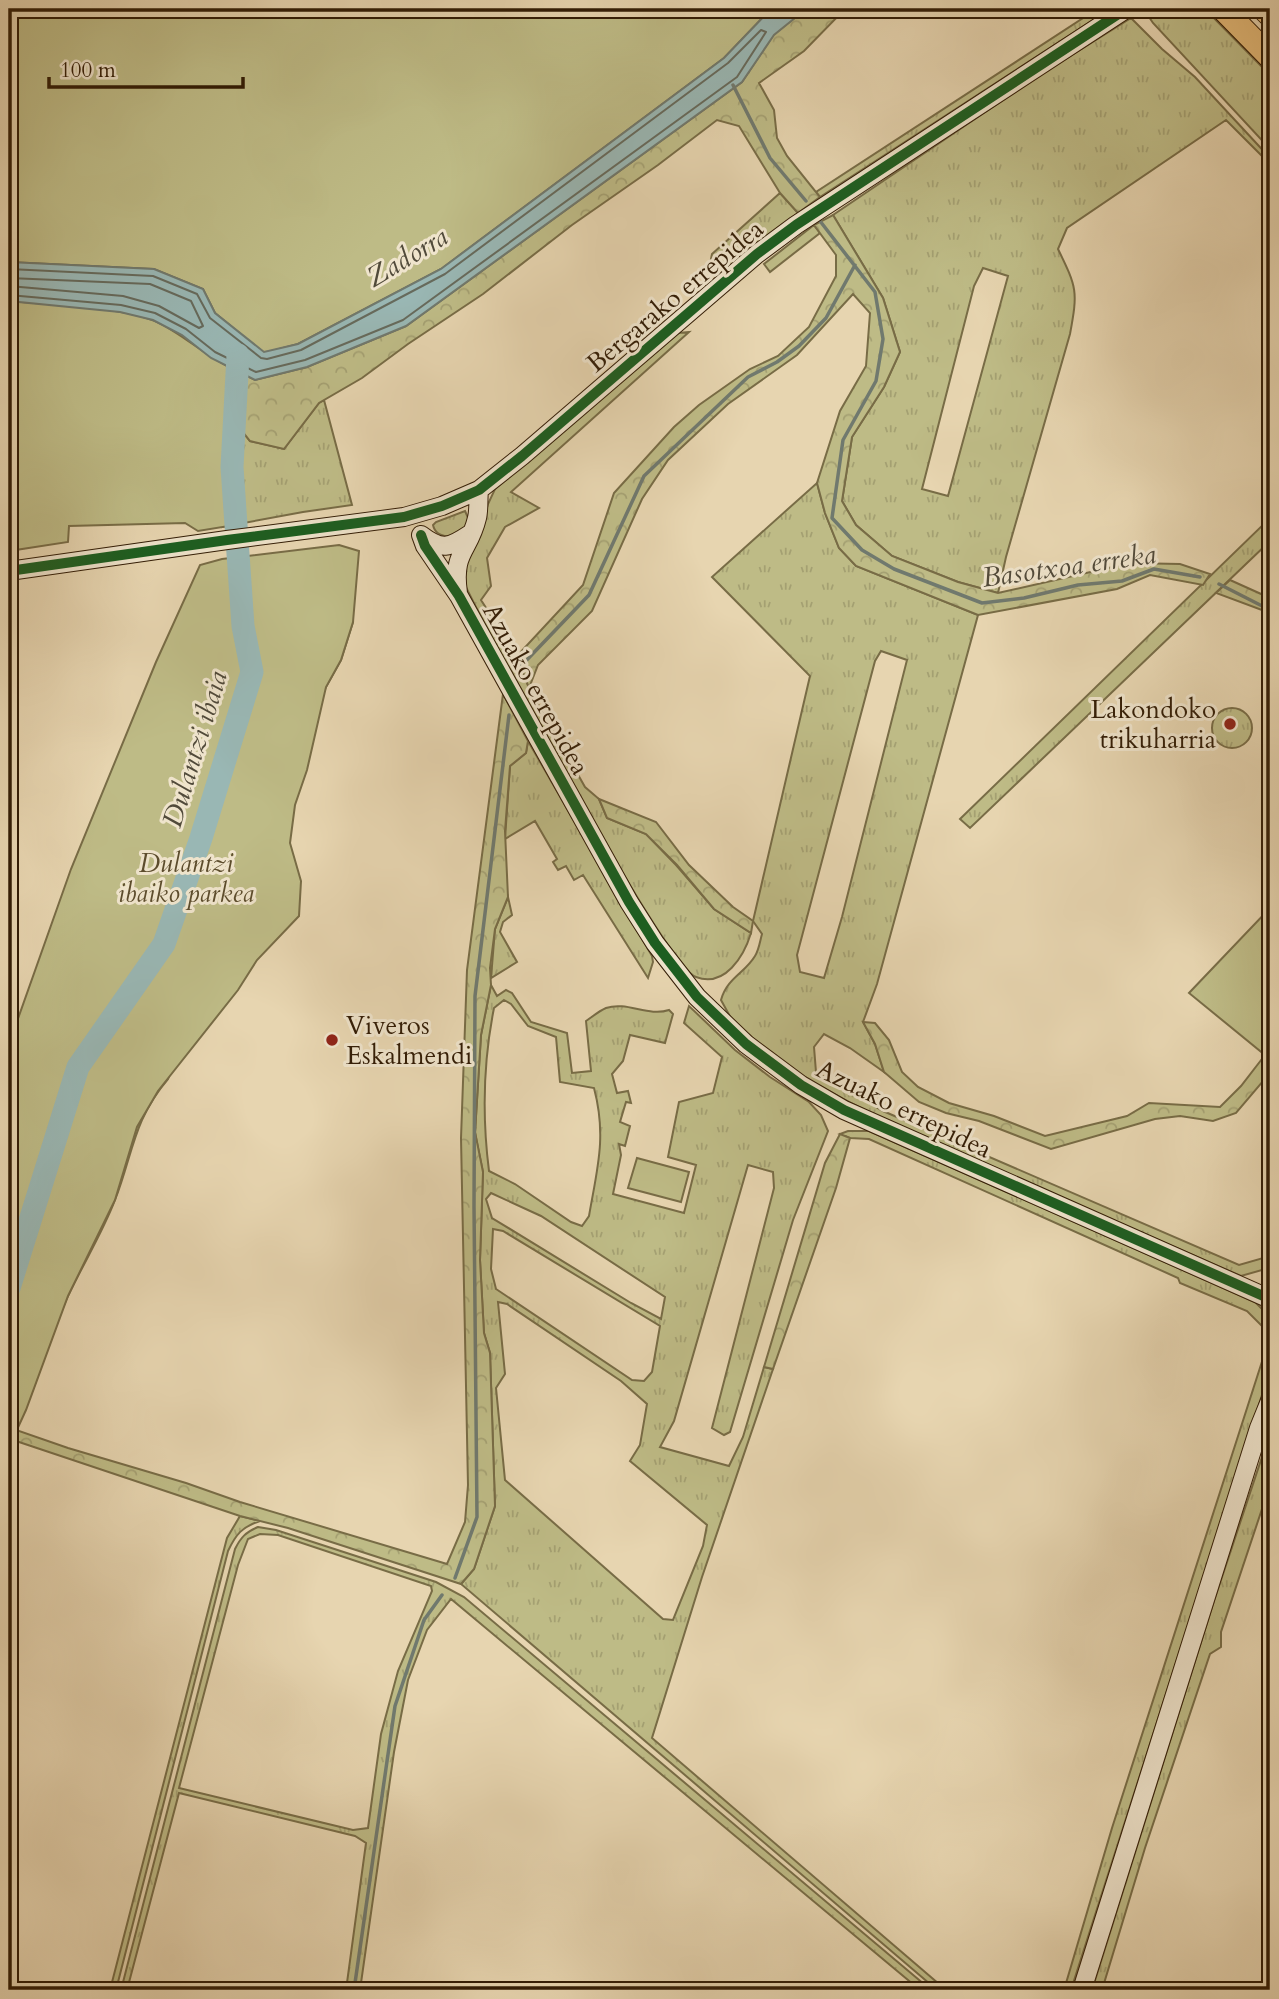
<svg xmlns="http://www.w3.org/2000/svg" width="1279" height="1999" viewBox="0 0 1279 1999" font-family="Cardo,serif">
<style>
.grass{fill:url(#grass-tufts);stroke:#786c46;stroke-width:2;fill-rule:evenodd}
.forest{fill:url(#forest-crowns);stroke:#786c46;stroke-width:2}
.park{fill:#bebb86;stroke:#786c46;stroke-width:2}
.water{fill:#99b7b4;stroke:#70796e;stroke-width:2}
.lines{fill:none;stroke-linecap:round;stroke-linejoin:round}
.shore{stroke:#666a5c;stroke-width:2}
.stream{stroke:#70796e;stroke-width:3.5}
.river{stroke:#99b7b4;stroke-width:23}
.secondary-casing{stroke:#321c05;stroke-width:20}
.highway-casing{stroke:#321c05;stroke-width:25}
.secondary{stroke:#efe4cc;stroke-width:18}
.highway{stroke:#e4ba78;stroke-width:23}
.cycleway-casing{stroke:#efe4cc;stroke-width:15}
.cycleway{stroke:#1b5e20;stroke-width:10}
.poi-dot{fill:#8f2418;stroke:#efe4cc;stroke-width:2.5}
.labels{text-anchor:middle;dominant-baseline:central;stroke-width:6;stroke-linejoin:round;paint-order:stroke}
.street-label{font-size:26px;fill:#321c05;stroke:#efe4cc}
.poi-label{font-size:26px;fill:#321c05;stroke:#efe4cc;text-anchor:end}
.park-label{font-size:26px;font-style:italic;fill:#5c4c2c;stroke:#efe4cc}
.water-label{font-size:28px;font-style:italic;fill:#514a3a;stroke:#efe4cc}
</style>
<defs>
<pattern id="grass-tufts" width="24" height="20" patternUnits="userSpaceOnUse" patternTransform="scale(1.75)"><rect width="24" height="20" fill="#bebb86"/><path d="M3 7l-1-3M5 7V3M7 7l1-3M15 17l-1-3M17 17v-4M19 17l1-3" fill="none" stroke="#a4a072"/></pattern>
<pattern id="forest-crowns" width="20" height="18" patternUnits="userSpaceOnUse" patternTransform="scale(1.75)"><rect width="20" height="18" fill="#bebb86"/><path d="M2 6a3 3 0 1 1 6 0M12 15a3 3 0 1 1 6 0" fill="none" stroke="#a4a072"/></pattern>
</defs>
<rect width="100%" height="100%" fill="#e7d5b0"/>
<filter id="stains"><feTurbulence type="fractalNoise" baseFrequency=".00286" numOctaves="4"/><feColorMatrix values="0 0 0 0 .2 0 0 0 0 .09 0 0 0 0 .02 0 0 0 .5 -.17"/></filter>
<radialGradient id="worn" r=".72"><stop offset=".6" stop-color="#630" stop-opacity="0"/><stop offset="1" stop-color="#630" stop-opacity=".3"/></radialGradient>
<path class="grass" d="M 1097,9 L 1110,9 L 820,197 L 816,192 Z
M 1148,9 L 1205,9 L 1270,75 L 1270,149 L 1153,23 L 1145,11 Z
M 1131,18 L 1162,49 L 1195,77 L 1270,158 L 1270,164 L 1226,120 L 1067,228 L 1058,249 C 1077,288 1078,291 1070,334 L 1006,557 L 998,593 L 958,582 L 892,556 L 856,525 L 842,501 L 852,437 L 884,387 L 900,352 L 883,298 L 833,215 L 1040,75 ZM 983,268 L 1008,276 L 948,496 L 922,489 L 974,286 Z
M 780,193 L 798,213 L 729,268 L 710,264 L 712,254 Z
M 814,225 L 820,233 L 770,272 L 764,264 Z
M 689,332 L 511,492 L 539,508 L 505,527 L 487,558 L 491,586 L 481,600 L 517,656 L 529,688 L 585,787 L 599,799 L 607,818 L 646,834 L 676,865 L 714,909 L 751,933 C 744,956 725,988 696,977 C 665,965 486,630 462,579 L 463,556 L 482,526 L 488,504 L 495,489 L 678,333 Z
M 324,400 L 352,505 L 303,512 L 222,527 L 231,417 L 250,441 L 284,449 L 319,403 Z
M 817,483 L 825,513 L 839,548 L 856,566 L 978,615 L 877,984 L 863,1022 L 875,1044 L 884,1072 L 850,1048 L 824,1034 L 814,1047 L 816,1072 L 883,1111 L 1239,1265 L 1270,1256 L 1269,1268 L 1241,1276 L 899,1127 L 847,1101 L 807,1079 L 765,1049 L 732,1020 L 721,1000 C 727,978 745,973 755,956 C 759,950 760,941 762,934 L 753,921 L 810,676 L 712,577 ZM 881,651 L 907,660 L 842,917 L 824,978 L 800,972 L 797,955 L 875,661 Z
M 465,511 L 469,520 L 466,527 L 448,537 C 441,535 435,534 433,525 L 436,522 Z
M 1270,518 L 1270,541 L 970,828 L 960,819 Z
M1212 728a20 20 0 1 1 40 0a20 20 0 1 1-40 0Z
M 528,741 L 652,956 L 653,962 L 648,978 L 583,875 L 574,880 L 566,866 L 558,870 L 553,862 L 557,859 L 535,821 L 505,839 L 510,766 L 526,753 Z
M 508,897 L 512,915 L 503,922 L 500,932 L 517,962 L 491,978 L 495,929 Z
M 491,985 L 497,996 L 506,990 L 512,993 L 531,1022 L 567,1033 L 572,1073 L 591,1071 L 586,1021 C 592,1017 599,1011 606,1008 C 627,1001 648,1017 669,1010 L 673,1014 L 665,1043 L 630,1035 L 623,1061 L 612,1074 L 617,1093 L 628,1091 L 631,1103 L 626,1102 L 620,1122 L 630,1126 L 625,1146 L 619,1144 L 621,1155 L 613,1194 L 684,1213 L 696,1165 L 668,1157 L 679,1102 L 713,1093 L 722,1057 L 684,1023 L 689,1006 L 735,1050 L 770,1077 L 809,1102 L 821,1115 L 828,1131 L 793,1220 L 730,1432 L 724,1435 L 712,1428 L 774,1188 L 773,1172 L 748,1165 L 674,1421 L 660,1447 L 729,1466 L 743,1437 L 764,1367 L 773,1369 L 702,1577 L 652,1738 L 946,1990 L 937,1990 L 461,1584 L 474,1569 L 495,1506 L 490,1353 L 484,1333 L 480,1260 L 483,1172 L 475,1133 L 481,1035 ZM 504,1000 L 511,1004 L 528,1026 L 556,1037 L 560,1082 L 594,1088 C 607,1137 597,1169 589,1216 L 582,1226 L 571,1222 L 515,1184 L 489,1171 C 482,1116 483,1063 494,1008 ZM 491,1193 L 541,1216 L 665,1297 L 661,1319 L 631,1303 L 492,1218 L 486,1199 ZM 493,1229 L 503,1231 L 660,1326 L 652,1372 L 644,1381 L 632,1380 L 496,1289 L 491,1269 ZM 498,1302 L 507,1304 L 621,1381 L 647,1404 L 640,1445 L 630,1461 L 707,1525 L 703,1546 L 673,1620 L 663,1619 L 505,1480 L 496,1388 L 505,1374 Z
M 848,1131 L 869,1131 L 1255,1302 L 1270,1317 L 1270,1370 L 1071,1990 L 1064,1990 L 1112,1828 L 1267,1346 L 1264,1328 L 1247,1311 L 1180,1283 L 1178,1278 L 869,1139 L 850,1138 L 840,1134 Z
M 1270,1433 L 1270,1485 L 1221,1632 L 1221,1647 L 1210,1654 L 1145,1848 L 1102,1990 L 1092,1990 L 1214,1601 Z
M 240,1516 L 260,1521 C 242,1527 236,1534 228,1551 L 116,1990 L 110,1990 L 227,1538 Z
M 258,1527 L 276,1530 L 436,1582 L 464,1597 L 931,1990 L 920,1990 L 451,1599 L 427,1630 L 408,1680 L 394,1752 L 360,1990 L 346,1990 L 366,1843 L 355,1836 L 179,1793 L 127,1990 L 121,1990 L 235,1549 C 241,1537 246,1532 258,1527 ZM 260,1534 L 278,1535 L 431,1586 L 432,1591 L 398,1671 L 381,1734 L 368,1828 L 353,1830 L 179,1788 L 238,1565 L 248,1539 Z"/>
<path class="forest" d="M 806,9 L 845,9 L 804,51 L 759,83 L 774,110 L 777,138 L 787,156 L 820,197 L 798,213 L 780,193 L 739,126 L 717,120 L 658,165 L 572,225 L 483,294 L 408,344 L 362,378 L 319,403 L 284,449 L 250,441 L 231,417 L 9,301 L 211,358 L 255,380 L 307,367 L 406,326 L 742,82 L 774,34 Z
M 833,215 L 883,298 L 900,352 L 884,387 L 852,437 L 842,501 L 856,525 L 892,556 L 958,582 L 998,593 L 1130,563 L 1180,564 L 1210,574 L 1203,585 L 1150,575 L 1117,589 L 978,615 L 856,566 L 839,548 L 825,513 L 817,483 L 840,411 L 866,366 L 870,313 L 853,294 L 797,355 L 728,404 L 668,460 L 642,499 L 592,611 L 538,665 L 529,688 L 517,656 L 583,585 L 614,493 L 674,427 L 699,405 L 750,369 L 778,356 L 809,327 L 836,276 L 836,255 L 814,225 Z
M 1230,580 L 1270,598 L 1270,613 L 1216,593 Z
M 340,612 L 353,622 L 341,660 L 326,687 L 168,1079 C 133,1120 133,1154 115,1200 C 102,1234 83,1264 68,1296 C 48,1340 37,1387 16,1430 L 68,1448 L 186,1483 L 240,1502 L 447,1564 L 465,1522 L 468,1485 L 461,1138 L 467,970 L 503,694 L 528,741 L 526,753 L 510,766 L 505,831 L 508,897 L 495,929 L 490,968 L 491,985 L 481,1035 L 475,1132 L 483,1172 L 480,1260 L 484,1333 L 490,1353 L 495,1506 L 474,1569 L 461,1584 L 288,1528 L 240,1516 L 13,1440 L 9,1447 L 9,1197 Z
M 599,799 L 656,822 L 689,865 L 733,907 L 753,921 L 751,933 L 714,909 L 677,865 L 646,834 L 607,818 Z
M 863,1022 L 875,1023 L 889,1040 L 902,1072 L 918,1087 L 949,1103 L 994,1116 L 1045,1136 L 1127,1116 L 1149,1103 L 1220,1107 L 1241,1086 L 1265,1055 L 1270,1056 L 1270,1073 L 1236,1113 L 1213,1121 L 1180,1116 L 1155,1119 L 1051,1149 L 979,1121 L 946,1113 L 919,1102 L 884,1072 L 875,1044 Z
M 840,1134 L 850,1138 L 836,1188 L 773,1369 L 764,1367 L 825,1163 Z"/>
<path class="park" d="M 9,9 L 771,9 L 724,58 L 441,269 L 298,344 L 264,353 L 215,313 L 203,289 L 154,269 L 9,262 Z
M 9,301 C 50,305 118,306 155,321 C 182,333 202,354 229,367 L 235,525 L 198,531 L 185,523 L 69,526 L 68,542 L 9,551 Z
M 339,545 L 359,551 L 353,622 L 341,660 L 326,687 L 307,770 L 295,805 L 290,843 L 301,881 L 299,916 L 257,960 L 238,990 L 158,1091 L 137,1127 L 115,1200 L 68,1296 L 26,1410 L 9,1447 L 9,1044 L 71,869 L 156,662 L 200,565 L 222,559 Z
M 1270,908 L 1270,1056 L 1265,1055 L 1189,993 Z
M 637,1158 L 689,1172 L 681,1202 L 628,1188 Z"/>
<path class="water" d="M 771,9 L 806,9 L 774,35 L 742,82 L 406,326 L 307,367 L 255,380 L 211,358 L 182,335 L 153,320 L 120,312 L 9,301 L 9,262 L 154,269 L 203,289 L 215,313 L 264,352 L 298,344 L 441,269 L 724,58 Z"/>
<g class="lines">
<path class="shore" d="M 9,269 L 153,276 L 197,294 L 210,318 L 261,358 L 267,359 L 301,350 L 445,274 L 728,63 L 761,30 L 766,32 L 737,77 L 403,320 L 305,360 L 256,372 L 215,352 L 186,329 L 155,313 L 121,305 L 9,295
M 9,278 L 150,284 L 191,301 L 203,326 L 199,328 L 159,306 L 123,296 L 9,286"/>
<path class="stream" d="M 733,85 L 770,158 L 806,201
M 820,221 L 875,292 L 883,339 L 876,381 L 843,440 L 832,518 L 862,550 L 894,569 L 982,603 L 1024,598 L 1078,585 L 1122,581 L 1154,569 L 1200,577
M 1219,584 L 1270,610
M 521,666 L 589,595 L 644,476 L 748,377 L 777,362 L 799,346 L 826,318 L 855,265
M 455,1578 L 477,1517 L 474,1206 L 475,996 L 509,715
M 354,1990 L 395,1706 L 424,1620 L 442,1595"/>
<path class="river" d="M 9,1288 L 78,1067 L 164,944 L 201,838 L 252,672 L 243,626 L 232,467 L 238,355"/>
<defs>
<path id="secondary" d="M 421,535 L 425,546 L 459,596 L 629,902 L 655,943 L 697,997 L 746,1044 L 801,1085 L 844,1110 L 1270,1299
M 421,535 C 442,551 449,548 470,534
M 9,571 L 227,540 L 404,517 L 442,506 L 479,490 L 522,456 L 757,254 L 796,225 L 1126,9
M 458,593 C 452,551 469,552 477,518 C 479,510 478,499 479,490
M 1082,1990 L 1259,1428 L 1270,1401"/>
<path id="highway" d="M 1223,9 L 1270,57
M 1264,9 L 1270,15"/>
</defs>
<use href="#secondary" class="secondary-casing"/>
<use href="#highway" class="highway-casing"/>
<use href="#secondary" class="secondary"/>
<use href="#highway" class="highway"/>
<defs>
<path id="cycleway" d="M 421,535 L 425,546 L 459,596 L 629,902 L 655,943 L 697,997 L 746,1044 L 801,1085 L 844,1110 L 1270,1299
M 9,571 L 227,540 L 404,517 L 442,506 L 479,490 L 522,456 L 757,254 L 796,225 L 1126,9"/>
</defs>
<use href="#cycleway" class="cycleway-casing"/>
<use href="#cycleway" class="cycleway"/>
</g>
<g class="poi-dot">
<circle cx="1230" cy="724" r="7"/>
<circle cx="332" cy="1040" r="7"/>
</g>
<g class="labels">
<g class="street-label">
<text transform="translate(675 296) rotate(-40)">Bergarako errepidea</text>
<text transform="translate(536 689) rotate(61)">Azuako errepidea</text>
<text transform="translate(904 1109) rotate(26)">Azuako errepidea</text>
</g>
<g class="poi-label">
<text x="1216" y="709">Lakondoko<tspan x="1216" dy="30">trikuharria</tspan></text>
<text x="346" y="1025" text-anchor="start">Viveros<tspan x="346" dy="30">Eskalmendi</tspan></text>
</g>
<g class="park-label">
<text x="186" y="863">Dulantzi<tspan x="186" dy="30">ibaiko parkea</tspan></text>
</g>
<g class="water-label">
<text transform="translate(407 257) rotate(-31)">Zadorra</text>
<text transform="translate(1069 566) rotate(-8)">Basotxoa erreka</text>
<text transform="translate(195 749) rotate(-73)">Dulantzi ibaia</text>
</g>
</g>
<rect width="1279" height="1999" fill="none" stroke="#e7d5b0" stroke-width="35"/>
<rect x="10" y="10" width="1258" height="1978" fill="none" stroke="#321c05" stroke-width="3.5"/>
<rect x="18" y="18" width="1244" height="1964" fill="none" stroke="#321c05" stroke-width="2"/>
<path d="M49 77v10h194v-10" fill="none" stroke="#321c05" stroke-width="3.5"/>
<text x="60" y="77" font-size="21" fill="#321c05" stroke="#efe4cc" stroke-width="5" paint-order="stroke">100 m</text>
<rect width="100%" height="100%" filter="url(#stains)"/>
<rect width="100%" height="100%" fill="url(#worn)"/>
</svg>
